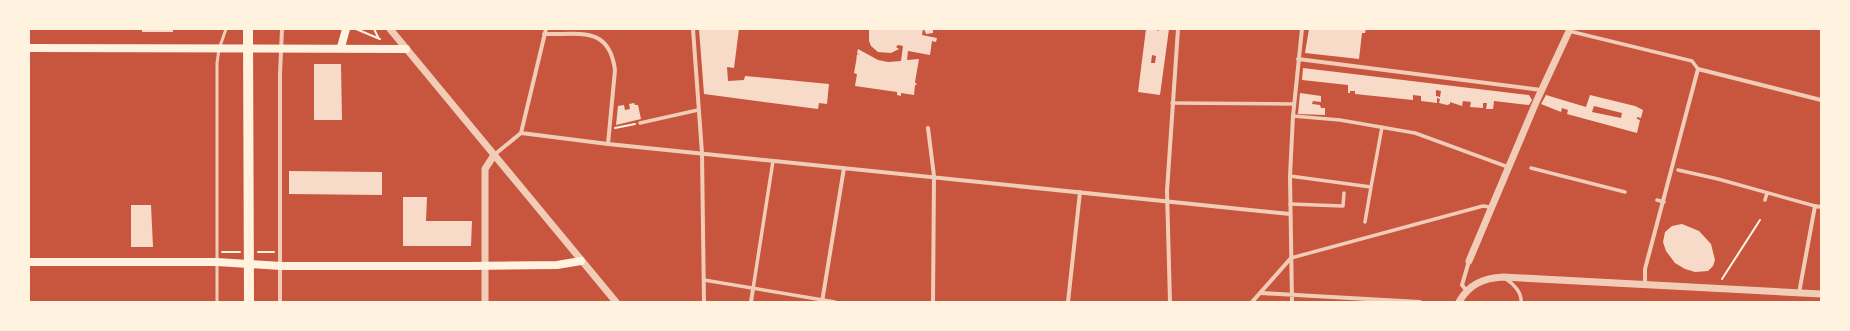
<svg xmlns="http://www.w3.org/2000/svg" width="1850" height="331" viewBox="0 0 1850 331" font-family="'Varela Round',sans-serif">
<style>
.building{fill:#f7dbc8;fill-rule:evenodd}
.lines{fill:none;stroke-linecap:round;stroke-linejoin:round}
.path{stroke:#fff3e0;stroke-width:2}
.service{stroke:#f1ccb7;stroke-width:3}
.pedestrian{stroke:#f1ccb7;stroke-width:3.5}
.minor{stroke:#f1ccb7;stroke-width:4}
.tertiary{stroke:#f1ccb7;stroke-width:7}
.secondary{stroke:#fff3e0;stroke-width:8}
.primary{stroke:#fff3e0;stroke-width:10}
</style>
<rect width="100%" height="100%" fill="#c8553d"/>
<path class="building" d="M 142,29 L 173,29 L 173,32 L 142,32 Z
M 699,29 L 739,29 L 734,68 L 727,67 L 728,81 L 744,80 L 745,76 L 829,84 L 827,104 L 819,103 L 818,109 L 704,94 Z
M 869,29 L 923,29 L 922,35 L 937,38 L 936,42 L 932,41 L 930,55 L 908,51 L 907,60 L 919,59 L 915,82 L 917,85 L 915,85 L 914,95 L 901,93 L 901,96 L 897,95 L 897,92 L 855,86 L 857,74 L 854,73 L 856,62 L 857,54 L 860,55 L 857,53 L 858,49 L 878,60 L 888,62 L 901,61 L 903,46 L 898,45 L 896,47 L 899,49 L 891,53 L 878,52 L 871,46 L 869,41 Z
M 924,29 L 933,29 L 933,33 L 926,34 Z
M 1146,29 L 1155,29 L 1159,31 L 1159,29 L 1169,29 L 1160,95 L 1138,92 ZM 1152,55 L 1156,56 L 1155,63 L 1151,63 Z
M 1309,29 L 1366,29 L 1365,33 L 1362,33 L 1359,59 L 1305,53 Z
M 314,64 L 341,64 L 342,120 L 314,120 Z
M 1303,68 L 1529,95 L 1532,100 L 1529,105 L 1494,101 L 1493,109 L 1486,109 L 1487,103 L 1483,103 L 1483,108 L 1470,107 L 1471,102 L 1463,101 L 1462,106 L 1450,102 L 1450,104 L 1447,105 L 1439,103 L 1440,99 L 1437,98 L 1437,103 L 1421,101 L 1421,96 L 1413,95 L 1413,100 L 1355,94 L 1355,91 L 1350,91 L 1350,93 L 1348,93 L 1348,85 L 1302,80 ZM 1436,90 L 1441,91 L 1440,97 L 1436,96 Z
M 1300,93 L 1321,96 L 1321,102 L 1313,101 L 1312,104 L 1320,105 L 1321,108 L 1325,108 L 1325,115 L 1298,114 Z
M 1546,95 L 1586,107 L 1590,95 L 1635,106 L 1643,110 L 1641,118 L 1637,117 L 1637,119 L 1640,120 L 1637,133 L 1567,114 L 1568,110 L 1562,108 L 1561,112 L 1541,104 ZM 1594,106 L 1622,113 L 1621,118 L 1592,112 Z
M 634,103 L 635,105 L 638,105 L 641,119 L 616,125 L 618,106 L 624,105 L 625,110 L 630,109 L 629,104 Z
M 289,171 L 382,172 L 382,195 L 289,194 Z
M 403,197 L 427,197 L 426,221 L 472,221 L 471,246 L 403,246 Z
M 131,205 L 151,205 L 153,247 L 131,247 Z
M 1682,224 L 1699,231 L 1711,244 L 1715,260 L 1713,266 L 1708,271 L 1695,272 L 1685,269 L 1675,263 L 1666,251 L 1663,242 L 1665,232 L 1672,226 Z"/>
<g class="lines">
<path class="path" d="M 356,29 L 380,39
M 374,29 L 379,39
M 615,128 L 635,124
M 222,252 L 240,252
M 258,252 L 274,252
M 1722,279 L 1760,220"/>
<path class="service" d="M 217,302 L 217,63 L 219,49 L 226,29"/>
<path class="pedestrian" d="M 1569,31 L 1692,61 L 1698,69
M 1172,103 L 1294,104
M 1293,116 L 1340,120 L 1415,133 L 1508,167
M 640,123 L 698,110
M 1531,168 L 1625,192
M 1678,170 L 1718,179 L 1815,206
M 1290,176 L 1371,187 L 1382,127
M 1657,200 L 1664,202
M 1765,200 L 1767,193
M 1290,204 L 1343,206 L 1344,193
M 1365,222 L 1371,187
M 1291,258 L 1483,206 L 1490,207
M 1506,279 C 1514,284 1522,293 1521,302
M 704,280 L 835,302
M 753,289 L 773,161"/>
<path class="minor" d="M 693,29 L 702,153 L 704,302
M 544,34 C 579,35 609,25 615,70 L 608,144
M 1298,59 L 1541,90
M 928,128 L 934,176 L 933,302
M 521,133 L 608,144 L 1290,214
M 494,155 L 521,133 L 546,29
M 1645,284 L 1645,269 L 1698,69 L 1821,100
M 1467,291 L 1462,285 L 1469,261
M 1261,293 L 1420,302
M 1799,293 L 1815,206 L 1821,207
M 280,302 L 280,74 L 282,29
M 751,302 L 753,289
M 822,302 L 844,168
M 1068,302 L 1080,192
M 1170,302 L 1167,191 L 1178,29
M 1252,302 L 1291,258
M 1292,302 L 1290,176 L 1293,116 L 1302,29"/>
<path class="tertiary" d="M 390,29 L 616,302
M 1469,261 L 1537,100 L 1570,29
M 485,302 L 485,169 L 494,155
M 1459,302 C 1469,284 1484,278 1503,277 L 1821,294"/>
<path class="secondary" d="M 341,47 L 346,29
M 29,48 L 406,49
M 29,262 L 217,262 L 281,266 L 468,266 L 557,265 L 581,261"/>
<path class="primary" d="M 248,29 L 249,302"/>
</g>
<rect width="1850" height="331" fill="none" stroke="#fff3e0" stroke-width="60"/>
</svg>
